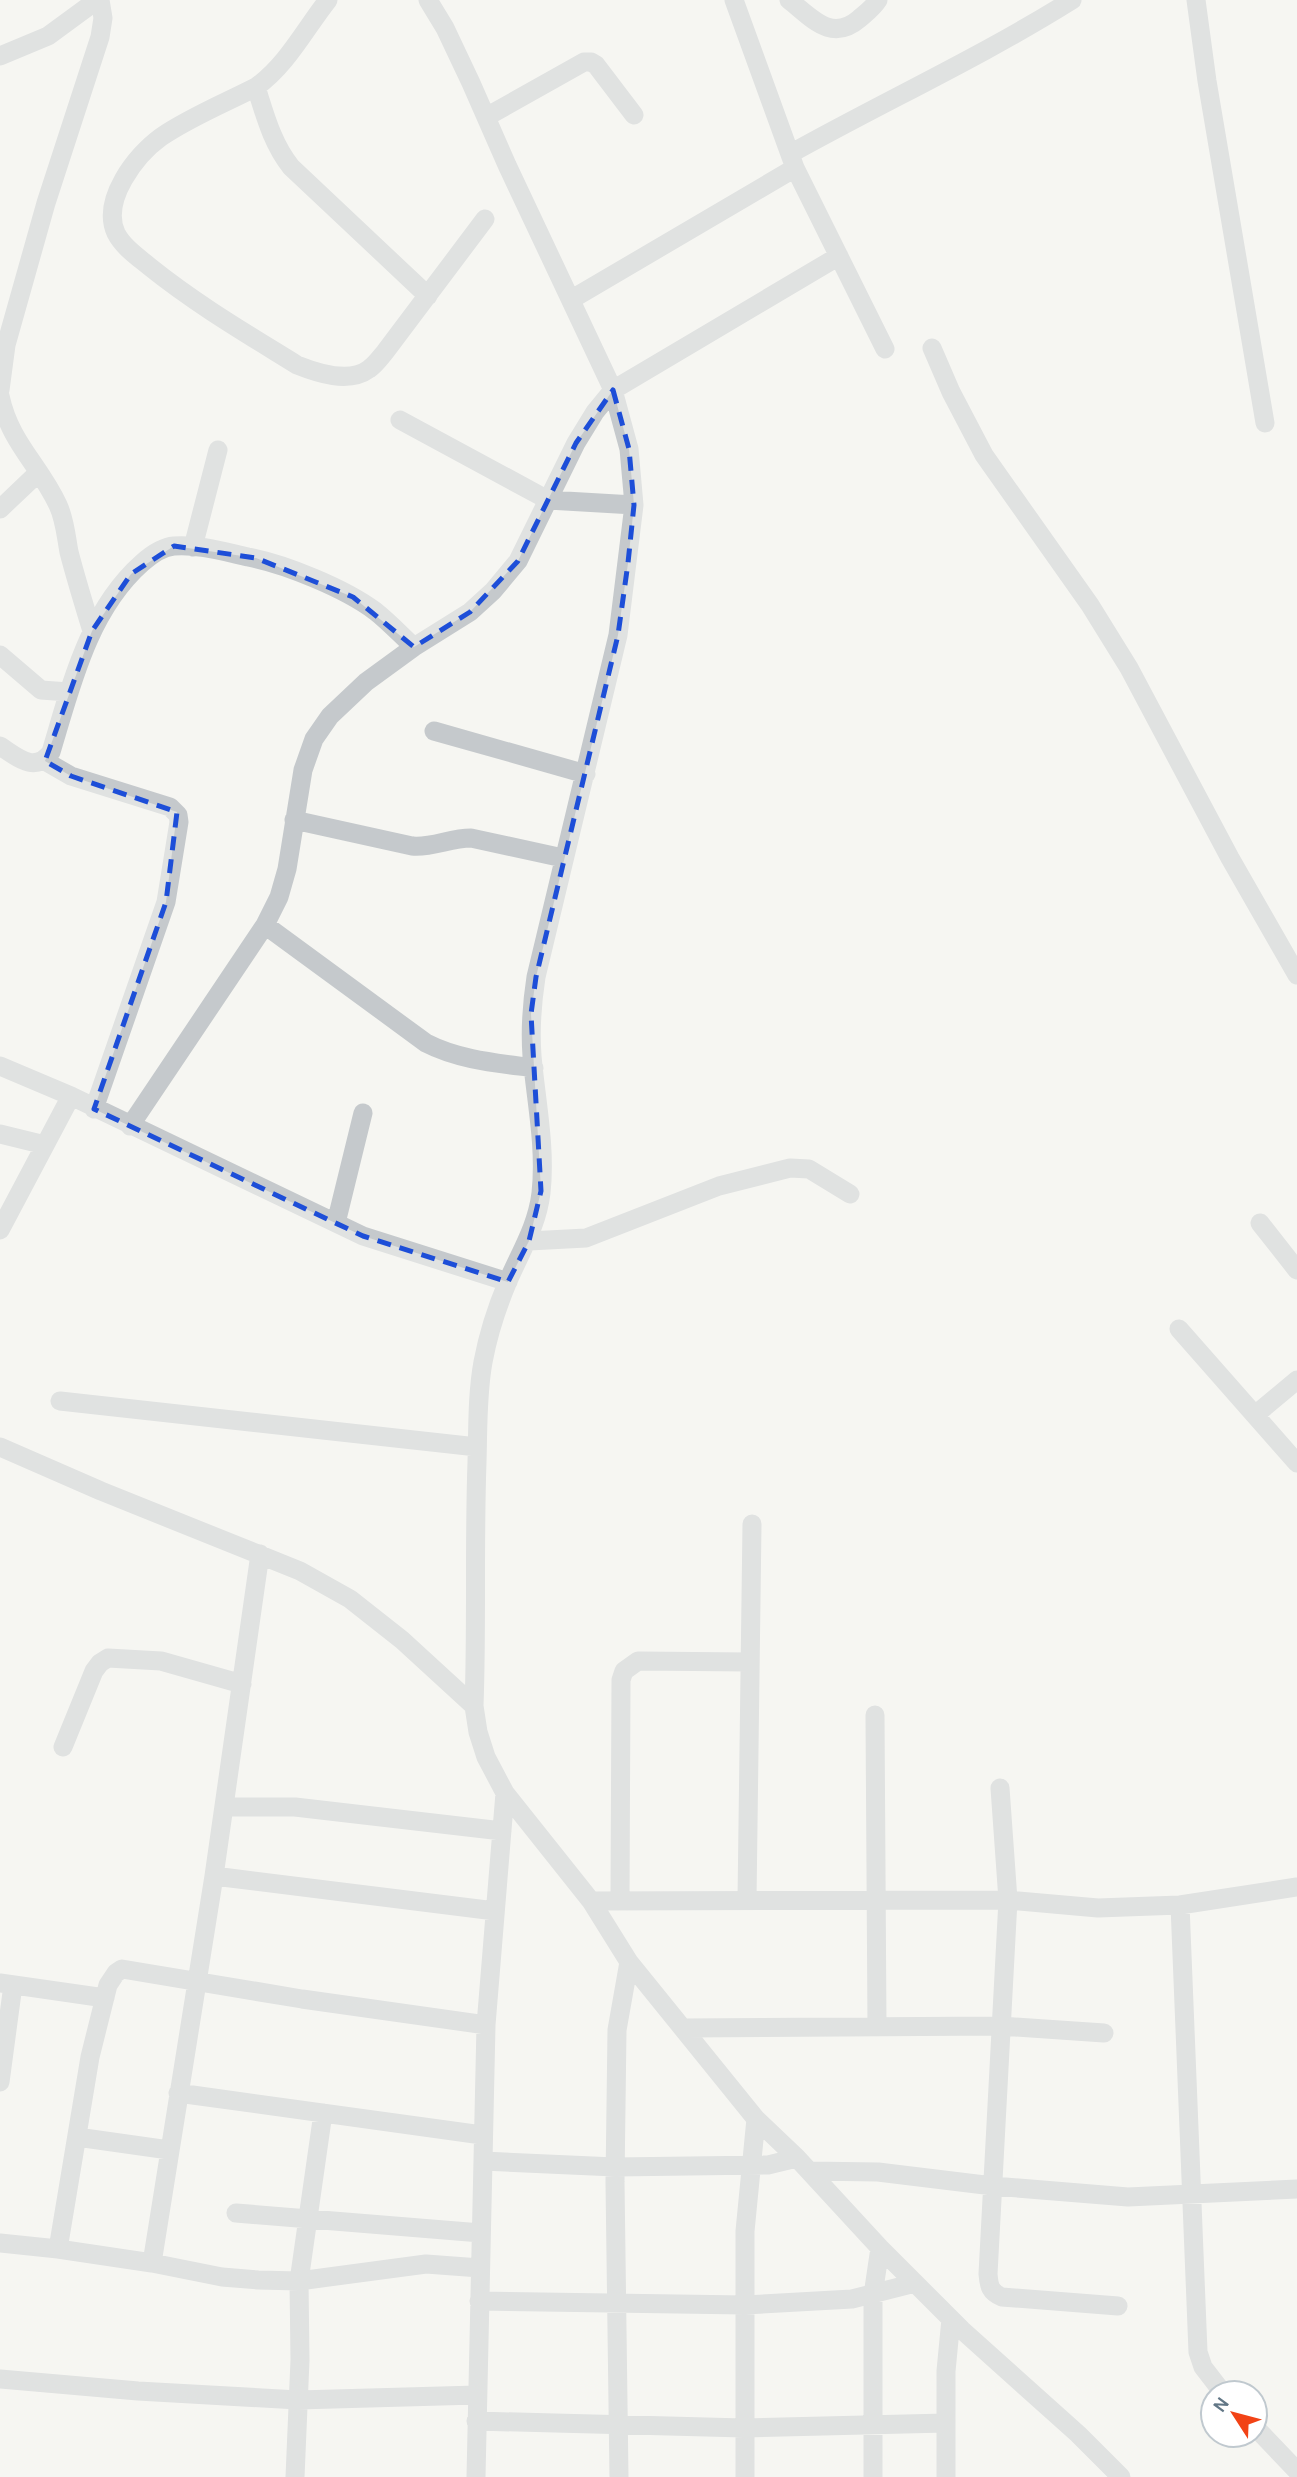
<svg xmlns="http://www.w3.org/2000/svg" width="1297" height="2477" viewBox="0 0 1297 2477" font-family="Karla,sans-serif">
<style>
.lines{fill:none;stroke-linecap:round;stroke-linejoin:round}
.minor{stroke:#c5c9cc;stroke-width:19}
.marked{fill:none;stroke:#1d4ed8;stroke-width:5;stroke-dasharray:14 9;stroke-linejoin:round}
</style>
<rect width="100%" height="100%" fill="#f6f6f2"/>
<g class="lines">
<path class="minor" d="M 328,0 C 305,29 287,65 256,87 C 225,103 190,117 161,137 C 136,155 101,200 116,233 C 123,247 138,257 150,267 C 196,304 247,334 297,365 C 317,373 349,384 369,369 C 375,365 380,358 385,352 L 485,219
M 428,0 L 445,28 L 471,83 L 507,165 L 613,390 L 629,449 L 634,505 L 618,635 L 536,977 C 532,1003 530,1029 532,1056 C 536,1101 546,1147 541,1193 C 537,1226 521,1251 508,1281 C 497,1307 488,1335 483,1362 C 477,1395 478,1429 477,1462 C 474,1544 477,1625 474,1706 L 478,1732 L 486,1757 L 505,1793 L 591,1901 L 629,1962 L 756,2119 L 797,2158 L 880,2248 L 962,2330 L 1078,2434 L 1121,2477
M 734,0 L 795,168 L 885,349
M 789,0 C 811,17 831,43 859,19 C 866,13 873,8 878,0
M 1196,0 L 1207,81 L 1265,423
M 0,56 L 48,36 L 97,0
M 256,87 C 265,115 272,143 291,167 L 428,296
M 486,117 L 584,62 L 591,62 L 596,65 L 634,115
M 790,154 C 883,102 981,57 1072,0
M 572,299 L 795,168
M 932,348 L 951,392 L 984,455 L 1090,605 L 1129,668 L 1230,858 L 1297,975
M 0,390 L 6,345 L 46,203 L 100,37 L 103,18 L 100,0
M 0,396 C 10,443 39,464 58,505 C 65,520 66,536 69,552 C 76,579 84,605 92,631
M 400,420 L 548,500 L 634,505
M 0,509 L 39,472
M 193,547 L 218,450
M 0,655 L 41,690 L 69,692
M 434,731 L 586,774
M 0,746 C 17,757 35,774 51,752 C 71,686 88,611 142,563 C 151,555 162,547 174,546 C 198,544 225,552 248,557 C 285,564 344,588 375,611 C 389,622 401,635 414,647
M 45,761 L 71,776 L 170,807 L 178,815 L 179,822 L 166,902 L 94,1109
M 294,820 L 412,846 C 432,848 450,838 471,838 L 563,858
M 265,925 L 426,1043 C 459,1060 497,1063 534,1068
M 0,1066 L 71,1096 L 363,1236 L 508,1282
M 130,1126 L 265,925 L 279,897 L 287,869 L 303,770 L 314,739 L 330,716 L 366,682 L 414,647 L 470,612 L 493,591 L 518,561 L 576,443 L 595,412 L 613,390 L 839,256
M 0,1134 L 45,1145
M 336,1223 L 363,1113
M 1260,1223 L 1297,1270
M 0,1230 L 71,1096
M 529,1241 L 586,1238 L 719,1186 L 790,1168 L 809,1169 L 850,1194
M 1179,1329 L 1297,1463
M 60,1401 L 477,1447
M 1255,1415 L 1297,1380
M 0,1447 L 101,1491 L 300,1571 L 350,1599 L 402,1640 L 474,1706
M 875,1715 L 877,2027
M 63,1747 L 94,1671 L 100,1663 L 108,1658 L 161,1661 L 242,1684
M 1000,1788 L 1008,1900 L 988,2274 C 989,2286 990,2292 1002,2297 L 1118,2306
M 224,1807 L 295,1807 L 502,1831
M 214,1876 L 495,1911
M 620,1900 L 621,1680 L 624,1671 L 638,1661 L 749,1662
M 747,1900 L 752,1524
M 591,1901 L 1008,1900 L 1098,1908 L 1180,1905 L 1297,1887
M 1180,1905 L 1198,2352 L 1203,2367 L 1223,2393
M 0,1983 L 105,1998
M 685,2028 L 1001,2026 L 1104,2033
M 0,2082 L 13,1985
M 178,2093 L 482,2135
M 77,2137 L 169,2150
M 483,2161 L 615,2167 L 768,2165 L 797,2158
M 809,2171 L 878,2172 L 993,2186 L 1128,2197 L 1297,2189
M 236,2213 L 481,2233
M 0,2243 L 58,2249 L 152,2263 L 222,2277 L 258,2280 L 299,2281 L 426,2264 L 480,2268
M 58,2249 L 90,2057 L 108,1985 L 116,1973 L 122,1969 L 302,1999 L 486,2025
M 152,2263 L 214,1876 L 260,1554
M 479,2301 L 745,2305 L 852,2299 L 915,2283
M 0,2379 L 138,2391 L 298,2400 L 477,2395
M 476,2421 L 744,2428 L 946,2423
M 1255,2427 L 1297,2471
M 295,2477 L 300,2360 L 299,2281 L 323,2113
M 476,2477 L 486,2025 L 505,1793
M 619,2477 L 615,2182 L 617,2030 L 629,1962
M 745,2477 L 745,2231 L 756,2119
M 873,2477 L 873,2295 L 880,2248
M 946,2477 L 946,2371 L 951,2319"/>
</g>
<path d="M0 0H1297V2477H0ZM 613,390 L 629,449 L 634,505 L 628,563 L 618,635 L 536,977 L 531,1014 L 541,1191 L 529,1241 L 508,1282 L 363,1236 L 94,1109 L 166,902 L 177,812 L 71,776 L 45,761 L 92,631 L 131,574 L 174,546 L 256,558 L 353,597 L 414,647 L 470,612 L 518,561 L 576,443 Z" fill="#f6f6f2" fill-opacity=".55" fill-rule="evenodd"/>
<path class="marked" d="M 613,390 L 629,449 L 634,505 L 628,563 L 618,635 L 536,977 L 531,1014 L 541,1191 L 529,1241 L 508,1282 L 363,1236 L 94,1109 L 166,902 L 177,812 L 71,776 L 45,761 L 92,631 L 131,574 L 174,546 L 256,558 L 353,597 L 414,647 L 470,612 L 518,561 L 576,443 Z"/>
<g transform="translate(1234 2414) rotate(306)"><circle r="33" fill="#ffffff" stroke="#c0c9cf" stroke-width="2"/>
<path d="M0-5L12 26L0 18L-12 26Z" fill="#f24316"/>
<text y="-10" font-size="19" font-weight="bold" text-anchor="middle" fill="#627786">N</text>
</g>
</svg>
